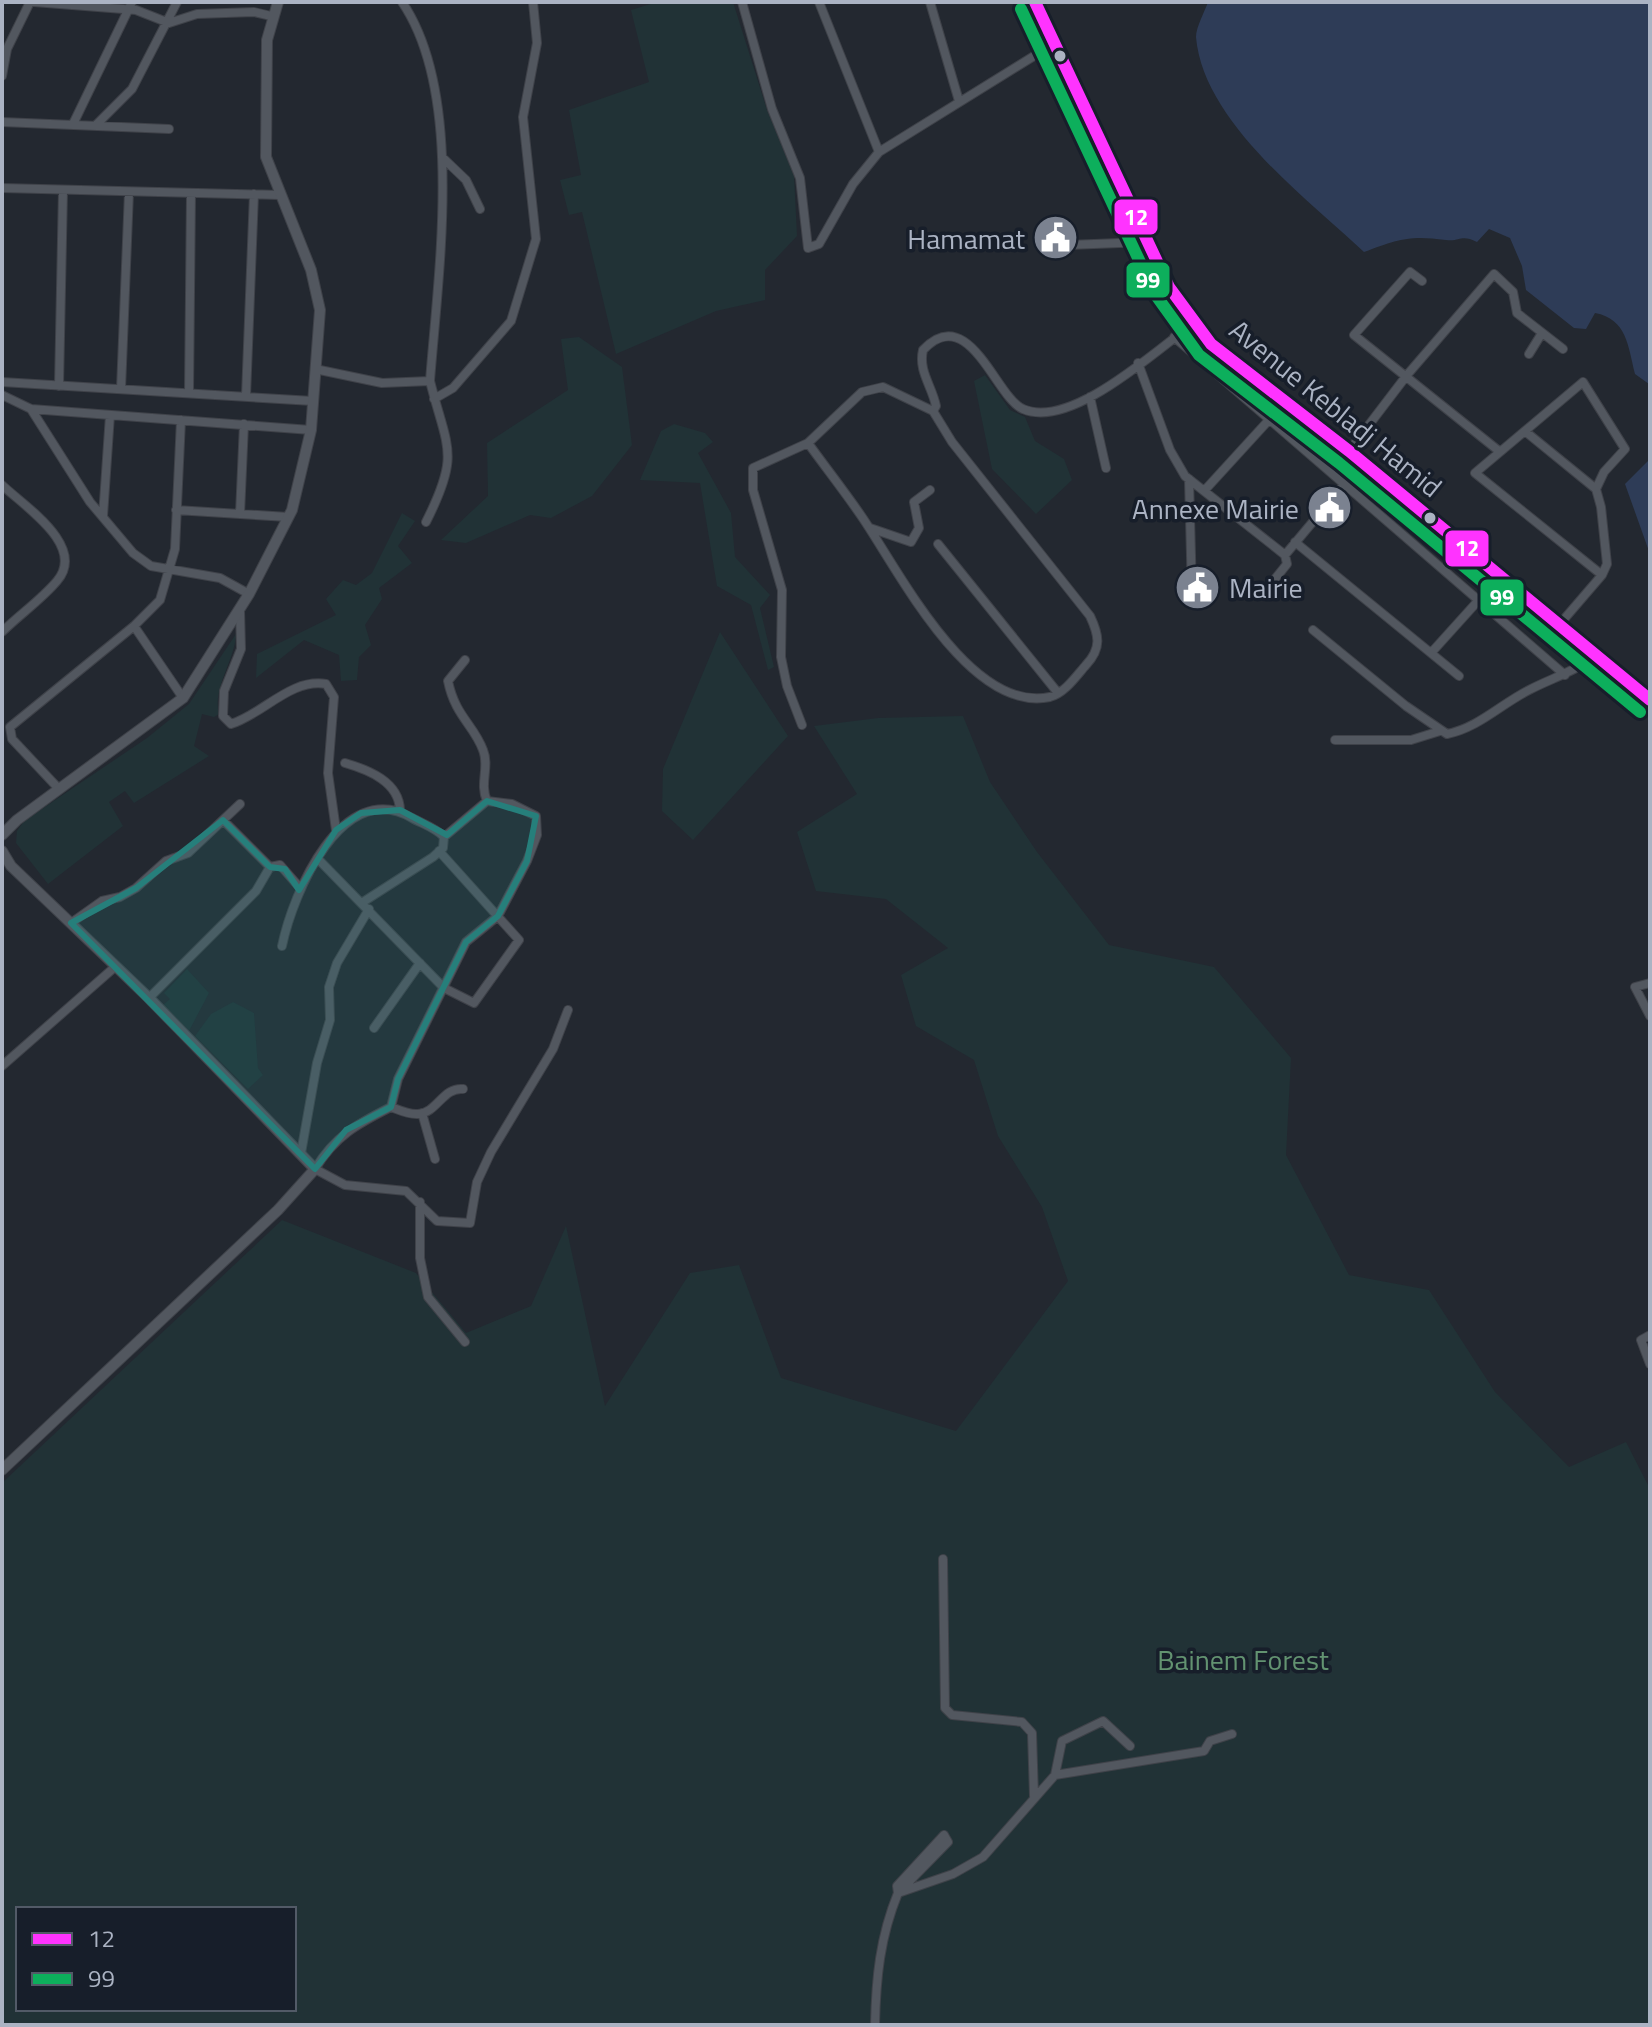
<svg xmlns="http://www.w3.org/2000/svg" width="1652" height="2027" viewBox="0 0 1652 2027" font-family="'Titillium Web',sans-serif">
<style>
.green{fill:#213236;fill-rule:evenodd}
.water{fill:#2e3c57}
.lines{fill:none;stroke-linecap:round;stroke-linejoin:round}
.minor-casing{stroke:#3f4249;stroke-width:10}
.tertiary-casing{stroke:#3f4249;stroke-width:12}
.primary-casing{stroke:#40454d;stroke-width:16}
.minor{stroke:#52575f;stroke-width:8}
.tertiary{stroke:#52575f;stroke-width:10}
.primary{stroke:#555961;stroke-width:14}
.bus-1-casing{stroke:#171e2a;stroke-width:18}
.bus-2-casing{stroke:#171e2a;stroke-width:18}
.bus-1{stroke:#f3f;stroke-width:12}
.bus-2{stroke:#0daf5c;stroke-width:12}
.marked{fill:#267f7b;fill-opacity:0.2;stroke:#267f7b;stroke-width:6;stroke-linejoin:round}
.bus-dot{fill:#abb3c3;stroke:#171e2a;stroke-width:3}
.labels{text-anchor:middle;dominant-baseline:central;stroke-width:7;stroke-linejoin:round;paint-order:stroke}
.poi-label{font-size:28px;fill:#abb3c3;stroke:#171e2a;text-anchor:end}
.street-label{font-size:28px;fill:#abb3c3;stroke:#171e2a}
.park-label{font-size:28px;fill:#639371;stroke:#171e2a}
.line-badge{stroke:#171e2a;stroke-width:3}
.badge-label{font-size:22px;text-anchor:middle;font-weight:bold;fill:#fff}
</style>
<rect width="100%" height="100%" fill="#232830"/>
<path class="green" d="M 657,2 L 733,2 L 767,110 L 794,176 L 797,236 L 765,270 L 765,300 L 716,311 L 616,354 L 582,212 L 569,215 L 560,180 L 581,175 L 569,110 L 649,82 L 631,10 Z
M 579,337 L 622,367 L 632,445 L 592,496 L 551,518 L 530,515 L 466,543 L 441,540 L 488,496 L 487,443 L 568,390 L 561,339 Z
M 985,375 L 1010,410 L 1025,417 L 1035,441 L 1064,459 L 1072,480 L 1036,514 L 992,469 L 974,381 Z
M 674,424 L 705,433 L 713,442 L 698,453 L 731,513 L 735,557 L 770,595 L 760,608 L 774,667 L 768,670 L 751,605 L 717,586 L 700,483 L 640,480 L 661,431 Z
M 402,513 L 415,521 L 398,546 L 412,563 L 379,588 L 382,599 L 365,625 L 371,645 L 359,657 L 357,680 L 341,681 L 339,655 L 304,640 L 256,678 L 257,654 L 336,615 L 326,599 L 343,580 L 356,585 L 372,573 Z
M 720,632 L 788,736 L 693,840 L 662,811 L 663,769 Z
M 236,634 C 235,660 212,689 219,714 L 214,717 L 202,714 L 194,746 L 209,756 L 134,803 L 125,791 L 109,802 L 123,826 L 48,884 L 16,843 L 17,831 L 24,821 L 147,738 L 189,704 Z
M 963,716 L 990,782 L 1037,852 L 1109,945 L 1214,967 L 1291,1058 L 1286,1155 L 1349,1275 L 1429,1290 L 1495,1392 L 1569,1467 L 1626,1442 L 1650,1489 L 1650,2025 L 2,2025 L 2,1483 L 282,1220 L 416,1273 L 466,1333 L 531,1306 L 566,1226 L 605,1406 L 690,1273 L 739,1265 L 781,1378 L 956,1431 L 1068,1281 L 1042,1207 L 998,1136 L 974,1060 L 916,1026 L 901,975 L 948,948 L 886,899 L 816,891 L 797,832 L 857,794 L 814,726 L 878,718 ZM 18,1909 L 294,1909 L 294,2009 L 18,2009 Z
M 187,969 L 209,993 L 189,1031 L 163,1005 L 170,999 L 164,993 Z
M 233,1002 L 254,1013 L 258,1068 L 263,1075 L 248,1089 L 195,1036 L 211,1014 Z"/>
<path class="water" d="M 1208,2 L 1650,2 L 1650,392 L 1649,384 L 1635,374 C 1628,346 1627,319 1595,313 L 1586,329 L 1574,328 L 1526,290 L 1522,266 L 1510,238 L 1489,229 L 1477,242 C 1461,234 1460,242 1446,240 C 1410,235 1398,239 1364,252 C 1306,198 1203,121 1196,37 C 1196,27 1205,11 1208,2 Z
M 1650,459 L 1650,554 L 1625,484 Z"/>
<g class="lines">
<defs>
<path id="minor" d="M 34,2 L 136,10 L 169,23 L 197,14 L 254,12 L 271,16
M 742,2 L 772,109 L 800,178 L 808,248 L 819,244 L 853,184 L 879,152 L 1055,43
M 819,2 L 879,152
M 930,2 L 959,101
M 2,76 L 7,49 L 30,2
M 2,122 L 169,129
M 74,122 L 132,2
M 97,124 L 132,89 L 177,2
M 444,159 L 466,180 L 480,209
M 2,188 L 279,195
M 1042,246 L 1146,242
M 1422,281 L 1410,272 L 1354,335 L 1499,451
M 1174,337 L 1565,675
M 1529,354 L 1542,333
M 1138,363 L 1170,450 L 1185,476 L 1285,555 L 1363,462
M 315,369 L 382,383 L 430,381 C 438,274 465,94 402,2
M 2,382 L 313,401
M 59,386 L 63,190
M 121,389 L 129,192
M 189,393 L 191,193
M 2,395 L 31,409 L 311,430
M 246,396 L 254,194
M 1090,397 L 1106,468
M 434,399 L 453,388 L 511,321 L 536,239 L 523,117 L 537,43 L 533,2
M 31,409 L 90,502 L 133,553 L 151,566 L 220,578 L 249,594
M 1526,432 L 1596,489 L 1601,507 L 1607,564 L 1602,575 L 1559,625
M 808,443 C 826,468 845,492 862,517 C 899,571 970,714 1050,697 C 1065,693 1077,675 1086,665 C 1102,648 1099,635 1090,616 L 952,442 L 933,411
M 1349,451 L 1407,375 L 1494,274 L 1513,292 L 1517,313 L 1563,349
M 1189,479 L 1192,594
M 2,485 C 24,506 87,546 57,581 C 41,600 19,615 2,632
M 1596,489 L 1604,472 L 1625,449 L 1583,382 L 1475,473 L 1602,575
M 1204,491 L 1268,421
M 176,510 L 288,517
M 240,514 L 244,424
M 103,516 L 110,415
M 426,522 C 461,453 447,449 430,381
M 870,528 L 911,542 L 919,528 L 914,502 L 930,490
M 1295,542 L 1459,676
M 938,544 L 1058,693
M 1267,589 L 1287,564 L 1285,555
M 240,610 L 241,649 L 224,691 L 223,716 L 231,724 C 263,714 291,678 326,684 L 334,697 L 328,773 L 336,830
M 134,626 L 183,698
M 1313,630 L 1406,706 L 1447,734 C 1478,728 1501,704 1529,690 C 1552,678 1574,672 1595,656
M 1431,653 L 1477,602
M 802,725 L 787,686 L 781,657 L 782,590 L 753,490 L 753,468 L 808,443 L 862,392 L 883,387 L 933,411 L 936,406 C 932,386 918,371 923,350 C 969,301 996,398 1023,409 C 1071,430 1156,350 1194,323
M 1335,740 L 1411,740 L 1440,731
M 345,763 C 369,770 399,782 400,810
M 59,789 L 12,739 L 10,727 L 134,626 L 160,600 L 175,549 L 181,420
M 487,801 L 512,804 L 536,816 L 537,835 L 527,861 L 498,916 L 466,942 L 398,1079 L 391,1107 C 357,1124 335,1136 315,1169 L 345,1185 L 406,1191 L 437,1221 L 470,1223 L 477,1182 L 491,1152 L 553,1049 L 568,1010
M 223,820 L 270,867 L 280,865 L 301,889
M 444,837 L 487,801 C 479,783 490,767 483,750 C 474,725 455,716 448,681 L 465,660
M 318,859 L 444,988 L 474,1003 L 519,940 L 439,851
M 71,923 L 102,901 L 120,897 L 136,888 L 166,861 L 188,853 L 240,804
M 282,946 C 293,893 342,777 412,818 C 423,824 436,828 444,837 L 443,848 L 433,857 L 363,902
M 1650,983 L 1635,987 L 1650,1016
M 149,998 L 256,891 L 270,867
M 374,1028 L 420,963
M 2,1066 L 116,966
M 391,1107 C 399,1110 409,1115 418,1114 C 437,1113 443,1087 463,1089
M 422,1113 L 435,1159
M 301,1153 L 317,1063 L 330,1020 L 329,987 L 337,963 L 369,909
M 420,1202 L 420,1258 L 428,1297 L 465,1342
M 1650,1335 L 1641,1340 L 1650,1364
M 943,1559 L 945,1708 L 952,1715 L 1022,1722 L 1032,1733 L 1034,1796
M 1055,1775 L 1062,1741 L 1103,1721 L 1130,1746
M 944,1835 L 948,1842 L 898,1893 L 897,1886 Z
M 875,2025 C 876,1978 880,1937 898,1893 L 953,1874 L 983,1857 L 1055,1775 L 1204,1751 L 1210,1741 L 1232,1734"/>
<path id="tertiary" d="M 2,835 L 17,820 L 183,698 L 249,594 L 292,510 L 311,430 L 320,310 L 311,270 L 266,157 L 267,40 L 278,2
M 2,851 L 11,866 L 149,998 L 315,1169 L 278,1210 L 2,1470"/>
<path id="primary" d="M 1035,2 L 1169,287 L 1211,344 L 1349,451 L 1650,700"/>
</defs>
<use href="#minor" class="minor-casing"/>
<use href="#tertiary" class="tertiary-casing"/>
<use href="#primary" class="primary-casing"/>
<use href="#minor" class="minor"/>
<use href="#tertiary" class="tertiary"/>
<use href="#primary" class="primary"/>
<defs>
<path id="bus-1" d="M 1035,2 L 1169,287 L 1211,344 L 1349,451 L 1650,700"/>
<path id="bus-2" d="M 1021,9 L 1155,294 L 1199,355 L 1339,463 L 1640,712"/>
</defs>
<use href="#bus-1" class="bus-1-casing"/>
<use href="#bus-2" class="bus-2-casing"/>
<use href="#bus-1" class="bus-1"/>
<use href="#bus-2" class="bus-2"/>
</g>
<path class="marked" d="M 487,801 L 536,816 L 527,861 L 498,916 L 466,942 L 398,1079 L 391,1107 L 346,1130 L 315,1169 L 71,923 L 136,888 L 223,820 L 270,867 L 285,869 L 299,890 L 336,830 L 361,813 L 400,810 L 447,835 Z"/>
<defs>
<symbol id="civic-disc" viewBox="-11 -11 22 22"><circle r="9.5" fill="#7b8290" stroke="#171e2a"/><path d="M-.6-6.5H3V-4.5H.6V-3L4-1V1h2V6H-6V1h2V-1L-.6-3ZM-1.2 2.5V6h2.4V2.5Z" fill="#fff"/></symbol>
</defs>
<g fill-rule="evenodd">
<use href="#civic-disc" x="1030" y="212" width="51" height="51"/>
<use href="#civic-disc" x="1304" y="482" width="51" height="51"/>
<use href="#civic-disc" x="1172" y="562" width="51" height="51"/>
</g>
<g class="bus-dot">
<circle cx="1060" cy="56" r="7"/>
<circle cx="1430" cy="518" r="7"/>
</g>
<g class="labels">
<g class="poi-label">
<text x="1025" y="238">Hamamat</text>
<text x="1299" y="508">Annexe Mairie</text>
<text x="1229" y="587" text-anchor="start">Mairie</text>
</g>
<g class="street-label">
<text transform="translate(1336 408) rotate(39)">Avenue Kebladj Hamid</text>
</g>
<g class="park-label">
<text x="1243" y="1659">Bainem Forest</text>
</g>
</g>
<g class="line-badge">
<rect x="1113" y="198" width="46" height="38" rx="8" fill="#f3f"/>
<rect x="1125" y="261" width="46" height="38" rx="8" fill="#0daf5c"/>
<rect x="1444" y="529" width="46" height="39" rx="8" fill="#f3f"/>
<rect x="1479" y="578" width="46" height="39" rx="8" fill="#0daf5c"/>
</g>
<g class="badge-label">
<text x="1136" y="225">12</text>
<text x="1148" y="288">99</text>
<text x="1467" y="556">12</text>
<text x="1502" y="605">99</text>
</g>
<rect width="1652" height="2027" fill="none" stroke="#abb3c3" stroke-width="8"/>
<rect x="16" y="1907" width="280" height="104" fill="#171e2a" stroke="#525a67" stroke-width="2"/>
<rect x="32" y="1933" width="40" height="12" fill="#ff33ff" stroke="#525a67" stroke-width="2"/>
<text x="88" y="1947" font-size="24" fill="#abb3c3">12</text>
<rect x="32" y="1973" width="40" height="12" fill="#0daf5c" stroke="#525a67" stroke-width="2"/>
<text x="88" y="1987" font-size="24" fill="#abb3c3">99</text>
</svg>
